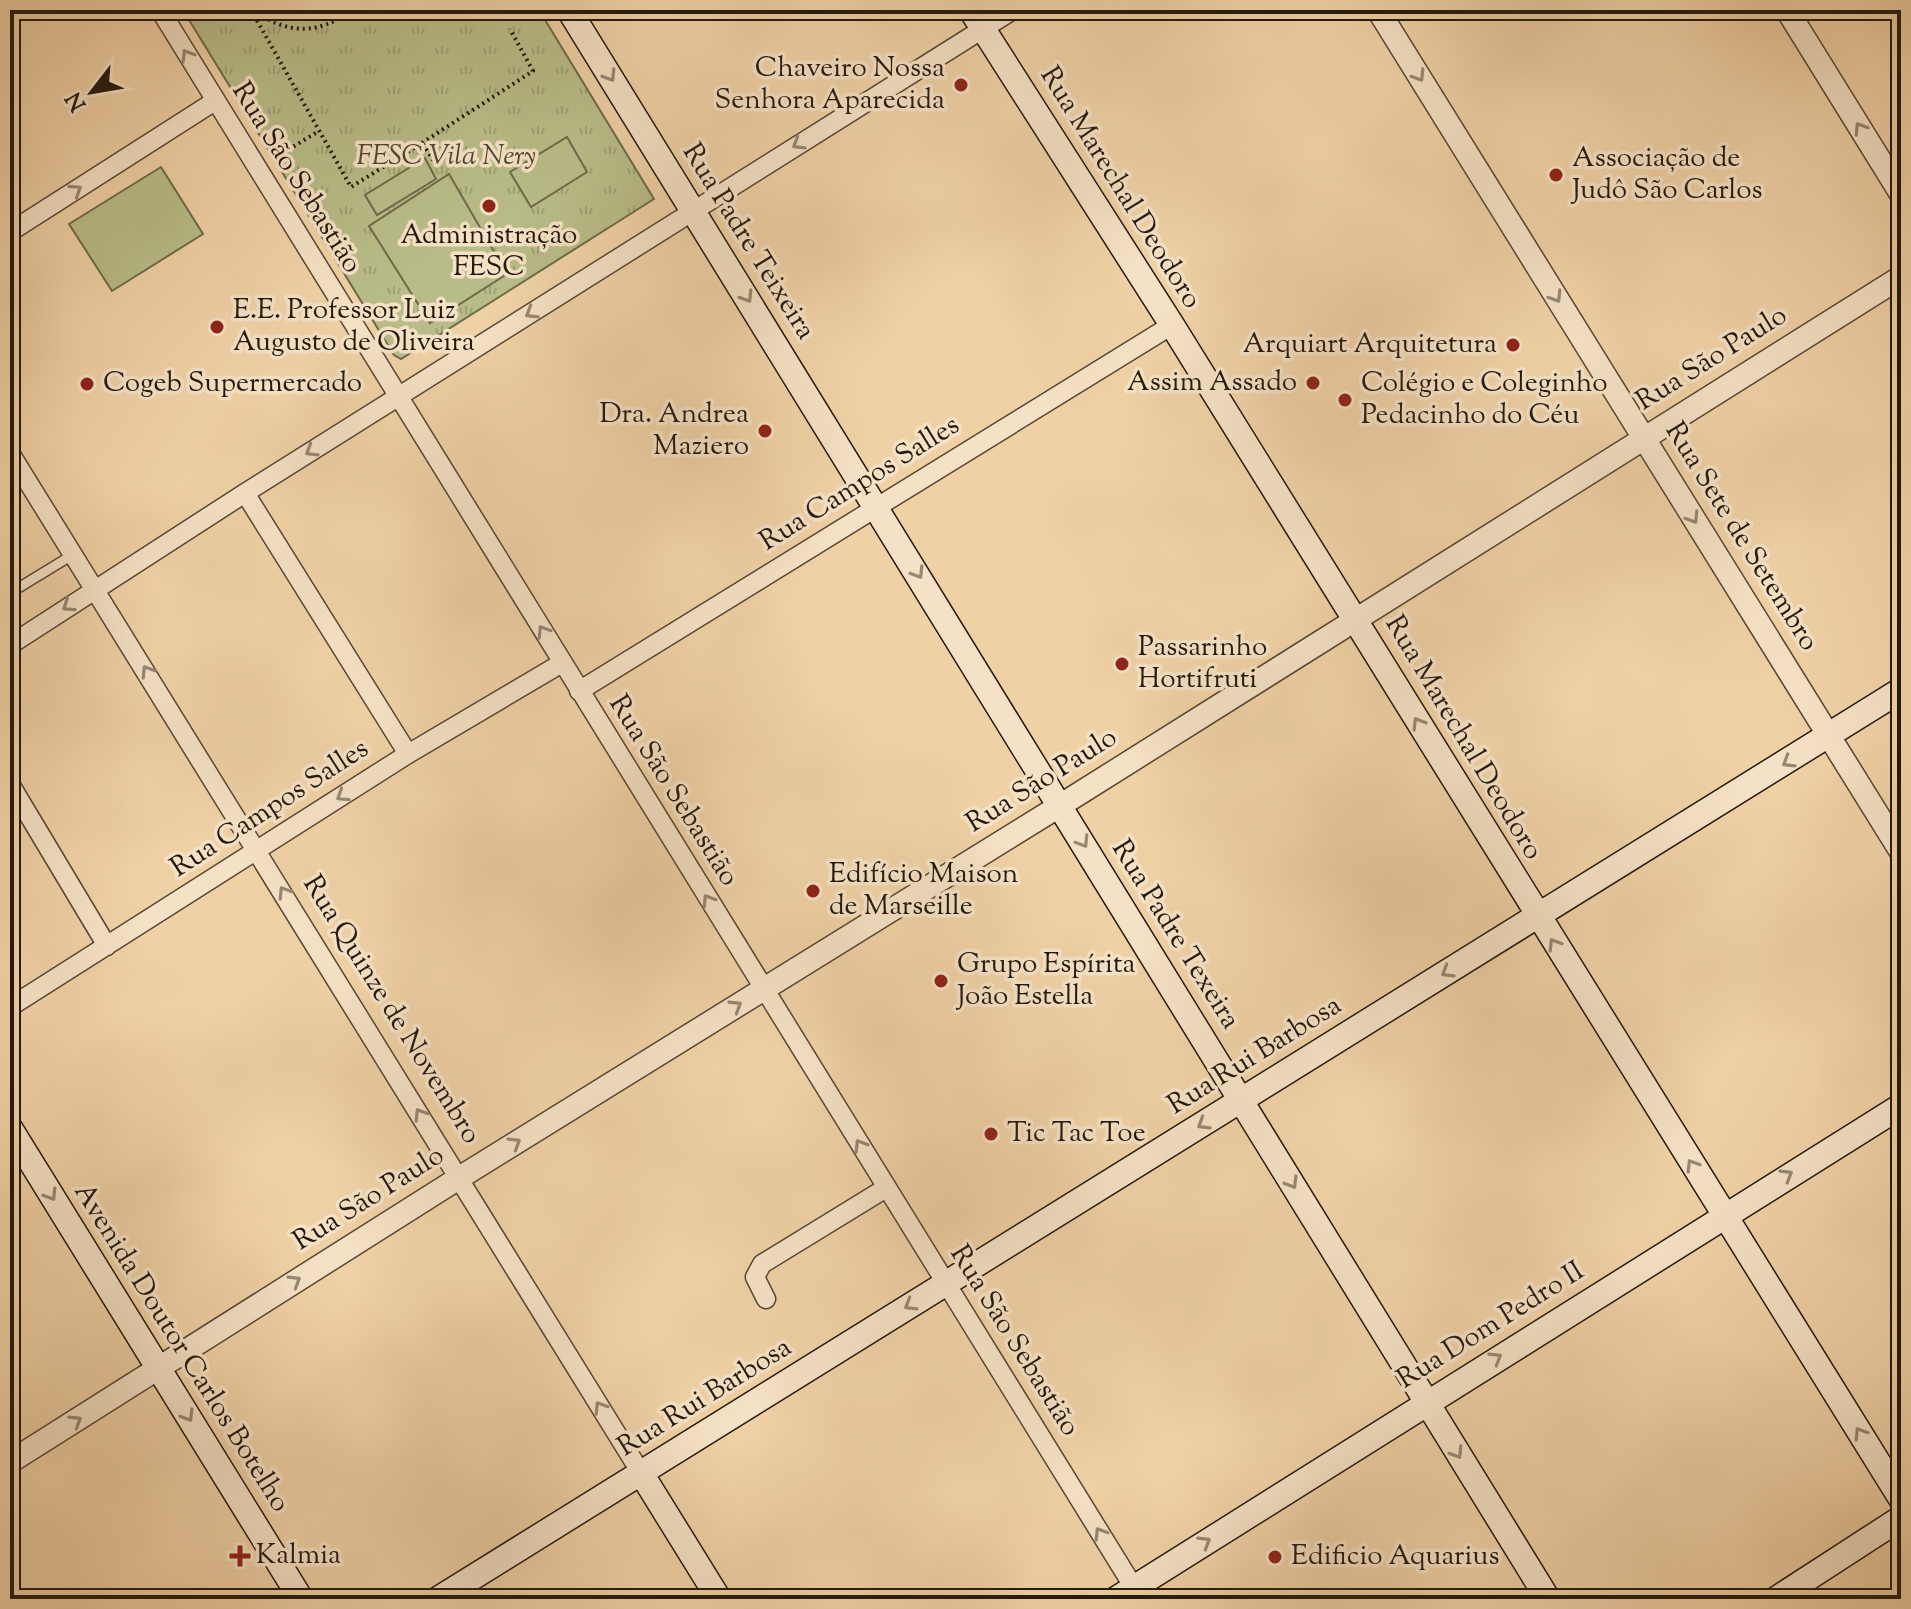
<svg xmlns="http://www.w3.org/2000/svg" width="1911" height="1609" viewBox="0 0 1911 1609" font-family="'Sorts Mill Goudy',serif">
<style>
.grass{fill:url(#grass-tufts);stroke:#6e6a4b;stroke-width:2}
.garden{fill:#b8bc88;stroke:#6e6a4b;stroke-width:2}
.lines{fill:none;stroke-linecap:round;stroke-linejoin:round}
.service-casing{stroke:#574734;stroke-width:12}
.minor-casing{stroke:#574734;stroke-width:21}
.tertiary-casing{stroke:#574734;stroke-width:25}
.secondary-casing{stroke:#24190e;stroke-width:27}
.path{stroke:#24190e;stroke-width:4;stroke-dasharray:2 4;stroke-linecap:butt}
.service{stroke:#f5e1c5;stroke-width:9}
.minor{stroke:#f5e1c5;stroke-width:18}
.tertiary{stroke:#f5e1c5;stroke-width:22}
.secondary{stroke:#f5e1c5;stroke-width:24}
.oneway{stroke:#978773}
.poi-dot{fill:#8f2418;stroke:#f5e1c5;stroke-width:3}
.labels{text-anchor:middle;dominant-baseline:central;stroke-width:7;stroke-linejoin:round;paint-order:stroke}
.poi-label{font-size:28px;fill:#24190e;stroke:#f5e1c5;text-anchor:start}
.park-label{font-size:28px;font-style:italic;fill:#504a33;stroke:#f5e1c5}
.street-label{font-size:28px;fill:#24190e;stroke:#f5e1c5}
</style>
<defs>
<pattern id="grass-tufts" width="24" height="20" patternUnits="userSpaceOnUse" patternTransform="scale(2)"><rect width="24" height="20" fill="#b8bc88"/><path d="M3 7l-1-3M5 7V3M7 7l1-3M15 17l-1-3M17 17v-4M19 17l1-3" fill="none" stroke="#9ea174"/></pattern>
</defs>
<rect width="100%" height="100%" fill="#f0d1a6"/>
<filter id="stains"><feTurbulence type="fractalNoise" baseFrequency=".0025" numOctaves="4"/><feColorMatrix values="0 0 0 0 .2 0 0 0 0 .09 0 0 0 0 .02 0 0 0 .5 -.17"/></filter>
<radialGradient id="worn" r=".72"><stop offset=".6" stop-color="#630" stop-opacity="0"/><stop offset="1" stop-color="#630" stop-opacity=".3"/></radialGradient>
<path class="grass" d="M 183,10 L 539,10 L 654,199 L 401,359 L 394,355 Z"/>
<path class="garden" d="M 567,137 L 587,172 L 531,207 L 510,172 Z
M 425,158 L 436,179 L 377,215 L 365,195 Z
M 161,167 L 203,234 L 112,291 L 69,224 Z
M 449,174 L 507,274 L 430,323 L 369,226 Z"/>
<g class="lines">
<defs>
<path id="service" d="M 10,593 L 74,554"/>
<path id="minor" d="M 160,10 L 1141,1599
M 10,232 L 215,101
M 10,453 L 641,1473
M 245,493 L 408,754
M 10,645 L 245,493 L 1013,10
M 579,691 L 1172,325
M 10,784 L 107,946
M 10,1007 L 408,754 L 562,663
M 766,1299 L 755,1277 L 762,1264 L 886,1188"/>
<path id="tertiary" d="M 1378,10 L 1901,852
M 1787,10 L 1901,194
M 10,1462 L 459,1178 L 1061,805 L 1901,277"/>
<path id="secondary" d="M 569,10 L 1548,1599
M 971,10 L 1172,325 L 1901,1499
M 10,1128 L 301,1599
M 641,1473 L 719,1599
M 438,1599 L 1901,690
M 1116,1599 L 1901,1106
M 1776,1599 L 1901,1518"/>
</defs>
<use href="#service" class="service-casing"/>
<use href="#minor" class="minor-casing"/>
<use href="#tertiary" class="tertiary-casing"/>
<use href="#secondary" class="secondary-casing"/>
<path class="path" d="M 251,10 L 351,187 L 422,143 L 438,167
M 253,10 C 287,34 317,36 352,10
M 422,143 L 533,71 L 510,29
M 273,159 L 319,131"/>
<use href="#service" class="service"/>
<use href="#minor" class="minor"/>
<use href="#tertiary" class="tertiary"/>
<use href="#secondary" class="secondary"/>
</g>
<defs><path id="oneway-chevron" d="M-2-3.5L2.5 0L-2 3.5" fill="none" stroke-width="1.6" stroke-linecap="round" stroke-linejoin="round" transform="scale(2)"/></defs>
<g class="oneway">
<use href="#oneway-chevron" transform="translate(187 55) rotate(-121)"/>
<use href="#oneway-chevron" transform="translate(610 76) rotate(58)"/>
<use href="#oneway-chevron" transform="translate(1419 76) rotate(58)"/>
<use href="#oneway-chevron" transform="translate(1860 128) rotate(-122)"/>
<use href="#oneway-chevron" transform="translate(798 144) rotate(148)"/>
<use href="#oneway-chevron" transform="translate(76 190) rotate(-33)"/>
<use href="#oneway-chevron" transform="translate(747 297) rotate(58)"/>
<use href="#oneway-chevron" transform="translate(1556 297) rotate(58)"/>
<use href="#oneway-chevron" transform="translate(531 313) rotate(148)"/>
<use href="#oneway-chevron" transform="translate(311 451) rotate(148)"/>
<use href="#oneway-chevron" transform="translate(1693 518) rotate(58)"/>
<use href="#oneway-chevron" transform="translate(918 573) rotate(58)"/>
<use href="#oneway-chevron" transform="translate(68 606) rotate(146)"/>
<use href="#oneway-chevron" transform="translate(543 631) rotate(-122)"/>
<use href="#oneway-chevron" transform="translate(147 671) rotate(-122)"/>
<use href="#oneway-chevron" transform="translate(1418 723) rotate(-121)"/>
<use href="#oneway-chevron" transform="translate(1788 762) rotate(148)"/>
<use href="#oneway-chevron" transform="translate(342 796) rotate(147)"/>
<use href="#oneway-chevron" transform="translate(1083 842) rotate(58)"/>
<use href="#oneway-chevron" transform="translate(284 892) rotate(-122)"/>
<use href="#oneway-chevron" transform="translate(708 900) rotate(-122)"/>
<use href="#oneway-chevron" transform="translate(1554 944) rotate(-122)"/>
<use href="#oneway-chevron" transform="translate(1447 972) rotate(148)"/>
<use href="#oneway-chevron" transform="translate(736 1006) rotate(-32)"/>
<use href="#oneway-chevron" transform="translate(420 1114) rotate(-122)"/>
<use href="#oneway-chevron" transform="translate(1203 1124) rotate(148)"/>
<use href="#oneway-chevron" transform="translate(515 1143) rotate(-32)"/>
<use href="#oneway-chevron" transform="translate(860 1145) rotate(-122)"/>
<use href="#oneway-chevron" transform="translate(1692 1165) rotate(-122)"/>
<use href="#oneway-chevron" transform="translate(1787 1175) rotate(-31)"/>
<use href="#oneway-chevron" transform="translate(1292 1183) rotate(59)"/>
<use href="#oneway-chevron" transform="translate(51 1195) rotate(58)"/>
<use href="#oneway-chevron" transform="translate(295 1281) rotate(-32)"/>
<use href="#oneway-chevron" transform="translate(910 1305) rotate(148)"/>
<use href="#oneway-chevron" transform="translate(1496 1358) rotate(-32)"/>
<use href="#oneway-chevron" transform="translate(600 1407) rotate(-122)"/>
<use href="#oneway-chevron" transform="translate(188 1416) rotate(58)"/>
<use href="#oneway-chevron" transform="translate(76 1421) rotate(-32)"/>
<use href="#oneway-chevron" transform="translate(1860 1433) rotate(-122)"/>
<use href="#oneway-chevron" transform="translate(1457 1453) rotate(58)"/>
<use href="#oneway-chevron" transform="translate(1100 1533) rotate(-122)"/>
<use href="#oneway-chevron" transform="translate(1205 1542) rotate(-32)"/>
</g>
<g class="poi-dot">
<circle cx="961" cy="85" r="8"/>
<circle cx="1556" cy="175" r="8"/>
<circle cx="489" cy="206" r="8"/>
<circle cx="217" cy="327" r="8"/>
<circle cx="1513" cy="345" r="8"/>
<circle cx="1313" cy="383" r="8"/>
<circle cx="87" cy="384" r="8"/>
<circle cx="1345" cy="400" r="8"/>
<circle cx="765" cy="431" r="8"/>
<circle cx="1122" cy="664" r="8"/>
<circle cx="813" cy="891" r="8"/>
<circle cx="941" cy="981" r="8"/>
<circle cx="991" cy="1134" r="8"/>
<path d="M236 1544h8v8h8v8h-8v8h-8v-8h-8v-8h8z"/>
<circle cx="1275" cy="1557" r="8"/>
</g>
<g class="labels">
<g class="poi-label">
<text x="945" y="69" text-anchor="end">Chaveiro Nossa<tspan x="945" dy="32">Senhora Aparecida</tspan></text>
<text x="1572" y="159">Associação de<tspan x="1572" dy="32">Judô São Carlos</tspan></text>
<text x="489" y="236" text-anchor="middle">Administração<tspan x="489" dy="32">FESC</tspan></text>
<text x="233" y="311">E.E. Professor Luiz<tspan x="233" dy="32">Augusto de Oliveira</tspan></text>
<text x="1497" y="345" text-anchor="end">Arquiart Arquitetura</text>
<text x="1297" y="383" text-anchor="end">Assim Assado</text>
<text x="103" y="384">Cogeb Supermercado</text>
<text x="1361" y="384">Colégio e Coleginho<tspan x="1361" dy="32">Pedacinho do Céu</tspan></text>
<text x="749" y="415" text-anchor="end">Dra. Andrea<tspan x="749" dy="32">Maziero</tspan></text>
<text x="1138" y="648">Passarinho<tspan x="1138" dy="32">Hortifruti</tspan></text>
<text x="829" y="875">Edifício Maison<tspan x="829" dy="32">de Marseille</tspan></text>
<text x="957" y="965">Grupo Espírita<tspan x="957" dy="32">João Estella</tspan></text>
<text x="1007" y="1134">Tic Tac Toe</text>
<text x="256" y="1556">Kalmia</text>
<text x="1291" y="1557">Edificio Aquarius</text>
</g>
<g class="park-label">
<text x="446" y="157">FESC Vila Nery</text>
</g>
<g class="street-label">
<text transform="translate(296 178) rotate(58)">Rua São Sebastião</text>
<text transform="translate(1120 188) rotate(58)">Rua Marechal Deodoro</text>
<text transform="translate(748 242) rotate(58)">Rua Padre Teixeira</text>
<text transform="translate(1712 359) rotate(-32)">Rua São Paulo</text>
<text transform="translate(860 484) rotate(-32)">Rua Campos Salles</text>
<text transform="translate(1741 537) rotate(58)">Rua Sete de Setembro</text>
<text transform="translate(1463 738) rotate(59)">Rua Marechal Deodoro</text>
<text transform="translate(1042 781) rotate(-32)">Rua São Paulo</text>
<text transform="translate(673 791) rotate(58)">Rua São Sebastião</text>
<text transform="translate(270 809) rotate(-33)">Rua Campos Salles</text>
<text transform="translate(1175 935) rotate(58)">Rua Padre Texeira</text>
<text transform="translate(391 1010) rotate(58)">Rua Quinze de Novembro</text>
<text transform="translate(1255 1056) rotate(-32)">Rua Rui Barbosa</text>
<text transform="translate(369 1199) rotate(-32)">Rua São Paulo</text>
<text transform="translate(1491 1326) rotate(-32)">Rua Dom Pedro II</text>
<text transform="translate(1014 1341) rotate(58)">Rua São Sebastião</text>
<text transform="translate(181 1348) rotate(58)">Avenida Doutor Carlos Botelho</text>
<text transform="translate(705 1398) rotate(-32)">Rua Rui Barbosa</text>
</g>
</g>
<rect width="1911" height="1609" fill="none" stroke="#f0d1a6" stroke-width="40"/>
<rect x="12" y="12" width="1887" height="1585" fill="none" stroke="#24190e" stroke-width="4"/>
<rect x="20" y="20" width="1871" height="1569" fill="none" stroke="#24190e" stroke-width="2"/>
<g transform="translate(92 92) rotate(239)" stroke="#f5e1c5" stroke-width="6" paint-order="stroke">
<path d="M0-6L14 30L0 20L-14 30Z" fill="#24190e"/>
<text y="-12" font-size="22" font-weight="bold" text-anchor="middle" fill="#24190e">N</text>
</g>
<rect width="100%" height="100%" filter="url(#stains)"/>
<rect width="100%" height="100%" fill="url(#worn)"/>
</svg>
